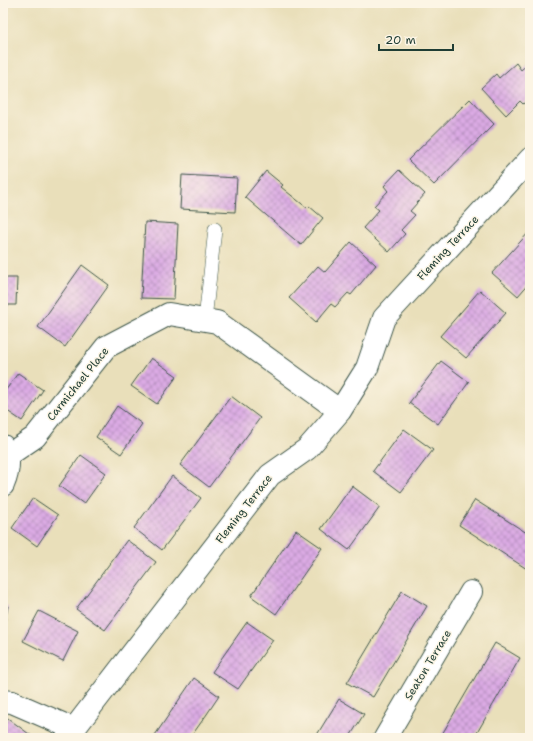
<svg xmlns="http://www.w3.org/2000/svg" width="533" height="741" viewBox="0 0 533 741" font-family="'Shantell Sans',sans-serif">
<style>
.building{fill:url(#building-cross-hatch)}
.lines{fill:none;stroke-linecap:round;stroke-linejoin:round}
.service-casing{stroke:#3d5548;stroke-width:14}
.minor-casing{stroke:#3d5548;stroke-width:24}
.service{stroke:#fff;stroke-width:13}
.minor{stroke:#fff;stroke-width:22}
.labels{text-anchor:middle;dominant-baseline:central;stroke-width:3;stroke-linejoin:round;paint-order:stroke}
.street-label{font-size:11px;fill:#1f3d34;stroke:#fcf5e5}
</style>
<defs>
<pattern id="building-cross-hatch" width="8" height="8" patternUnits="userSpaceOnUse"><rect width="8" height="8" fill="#dbaae4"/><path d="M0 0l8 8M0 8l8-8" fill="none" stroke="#b18cba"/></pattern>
</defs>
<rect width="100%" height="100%" fill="#fcf5e5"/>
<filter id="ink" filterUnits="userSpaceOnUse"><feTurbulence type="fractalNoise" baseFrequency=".025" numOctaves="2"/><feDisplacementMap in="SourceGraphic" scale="8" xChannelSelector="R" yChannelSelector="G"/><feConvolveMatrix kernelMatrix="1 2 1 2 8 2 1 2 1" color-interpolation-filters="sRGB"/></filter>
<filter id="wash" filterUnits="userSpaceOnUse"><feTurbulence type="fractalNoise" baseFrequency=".012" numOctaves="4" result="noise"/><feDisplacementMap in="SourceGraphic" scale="16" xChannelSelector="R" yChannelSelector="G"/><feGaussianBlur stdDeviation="0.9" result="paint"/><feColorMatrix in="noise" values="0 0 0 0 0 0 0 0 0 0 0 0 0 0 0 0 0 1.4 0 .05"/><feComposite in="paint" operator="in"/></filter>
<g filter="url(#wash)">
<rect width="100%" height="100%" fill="#e9dfba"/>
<g id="blocks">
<path class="building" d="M 530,62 L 530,98 L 523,104 L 520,101 L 506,115 L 481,88 L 496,74 L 499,78 L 516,63 L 521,70 Z
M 470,99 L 494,124 L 434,185 L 408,160 Z
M 399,170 L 425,194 L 410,211 L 415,215 L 401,230 L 405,234 L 389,252 L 363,228 L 379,210 L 374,206 L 388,191 L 384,186 Z
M 266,171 L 283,185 L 281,187 L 307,208 L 309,206 L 323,218 L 301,245 L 245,197 Z
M 182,175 L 237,178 L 235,212 L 180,209 Z
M 145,222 L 178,224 L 174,299 L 141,298 Z
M 530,231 L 530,282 L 518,296 L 492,273 Z
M 351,242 L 376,265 L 351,295 L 348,293 L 335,307 L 331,304 L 316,322 L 289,298 L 318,266 L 325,272 Z
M 82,265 L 109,285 L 65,347 L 38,327 Z
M 3,278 L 17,278 L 16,305 L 3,305 Z
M 480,290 L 506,313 L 466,358 L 440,336 Z
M 151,358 L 177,376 L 157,404 L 131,386 Z
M 441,361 L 469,382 L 438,424 L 409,403 Z
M 18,373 L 43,390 L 22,421 L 3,408 L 3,394 Z
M 231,396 L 260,418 L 209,487 L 180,465 Z
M 117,406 L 142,424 L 121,454 L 96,437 Z
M 404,429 L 433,450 L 401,492 L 373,471 Z
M 81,455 L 106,473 L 84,504 L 59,486 Z
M 172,476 L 201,498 L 162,550 L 134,528 Z
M 352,486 L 380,507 L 349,550 L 321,529 Z
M 33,498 L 58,515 L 37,546 L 12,528 Z
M 475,500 L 530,535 L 530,571 L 459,525 Z
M 296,530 L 322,548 L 276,614 L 251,596 Z
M 127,540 L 156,562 L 105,630 L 76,609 Z
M 402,591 L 427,606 L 373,697 L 347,683 Z
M 3,605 L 8,606 L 4,628 L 3,628 Z
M 39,611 L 78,631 L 63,661 L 23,641 Z
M 247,622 L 273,640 L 238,689 L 212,672 Z
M 495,643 L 520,658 L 474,738 L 446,738 L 441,736 Z
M 194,678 L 219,696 L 207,714 L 190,738 L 153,738 Z
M 339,699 L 364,714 L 349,738 L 315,738 Z
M 5,716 L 33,737 L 32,738 L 3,738 L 3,719 Z"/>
</g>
</g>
<g filter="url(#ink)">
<use href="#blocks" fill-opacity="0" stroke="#3d5548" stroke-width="1"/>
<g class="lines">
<defs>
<path id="service" d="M 205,320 L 215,229"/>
<path id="minor" d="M 3,446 C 11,458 8,473 3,485
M 7,456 L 35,437 L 106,347 L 169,314 L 217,322 L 340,411
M 3,701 L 12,702 L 74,729
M 67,738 L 270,475 L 307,449 L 340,411 L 367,368 L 384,318 L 530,159
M 385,738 L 471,592"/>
</defs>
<use href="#service" class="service-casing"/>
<use href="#minor" class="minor-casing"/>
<use href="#service" class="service"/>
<use href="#minor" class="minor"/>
</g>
</g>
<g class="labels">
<g class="street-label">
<text transform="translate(448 248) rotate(-47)">Fleming Terrace</text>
<text transform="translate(78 384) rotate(-51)">Carmichael Place</text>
<text transform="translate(244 509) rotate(-52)">Fleming Terrace</text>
<text transform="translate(428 665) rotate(-59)">Seaton Terrace</text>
</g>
</g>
<rect width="533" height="741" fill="none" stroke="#fcf5e5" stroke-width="16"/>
<path d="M379 44v6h74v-6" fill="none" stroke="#1f3d34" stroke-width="2"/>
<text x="385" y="44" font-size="12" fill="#1f3d34" stroke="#fcf5e5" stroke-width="3" paint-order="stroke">20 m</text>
</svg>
